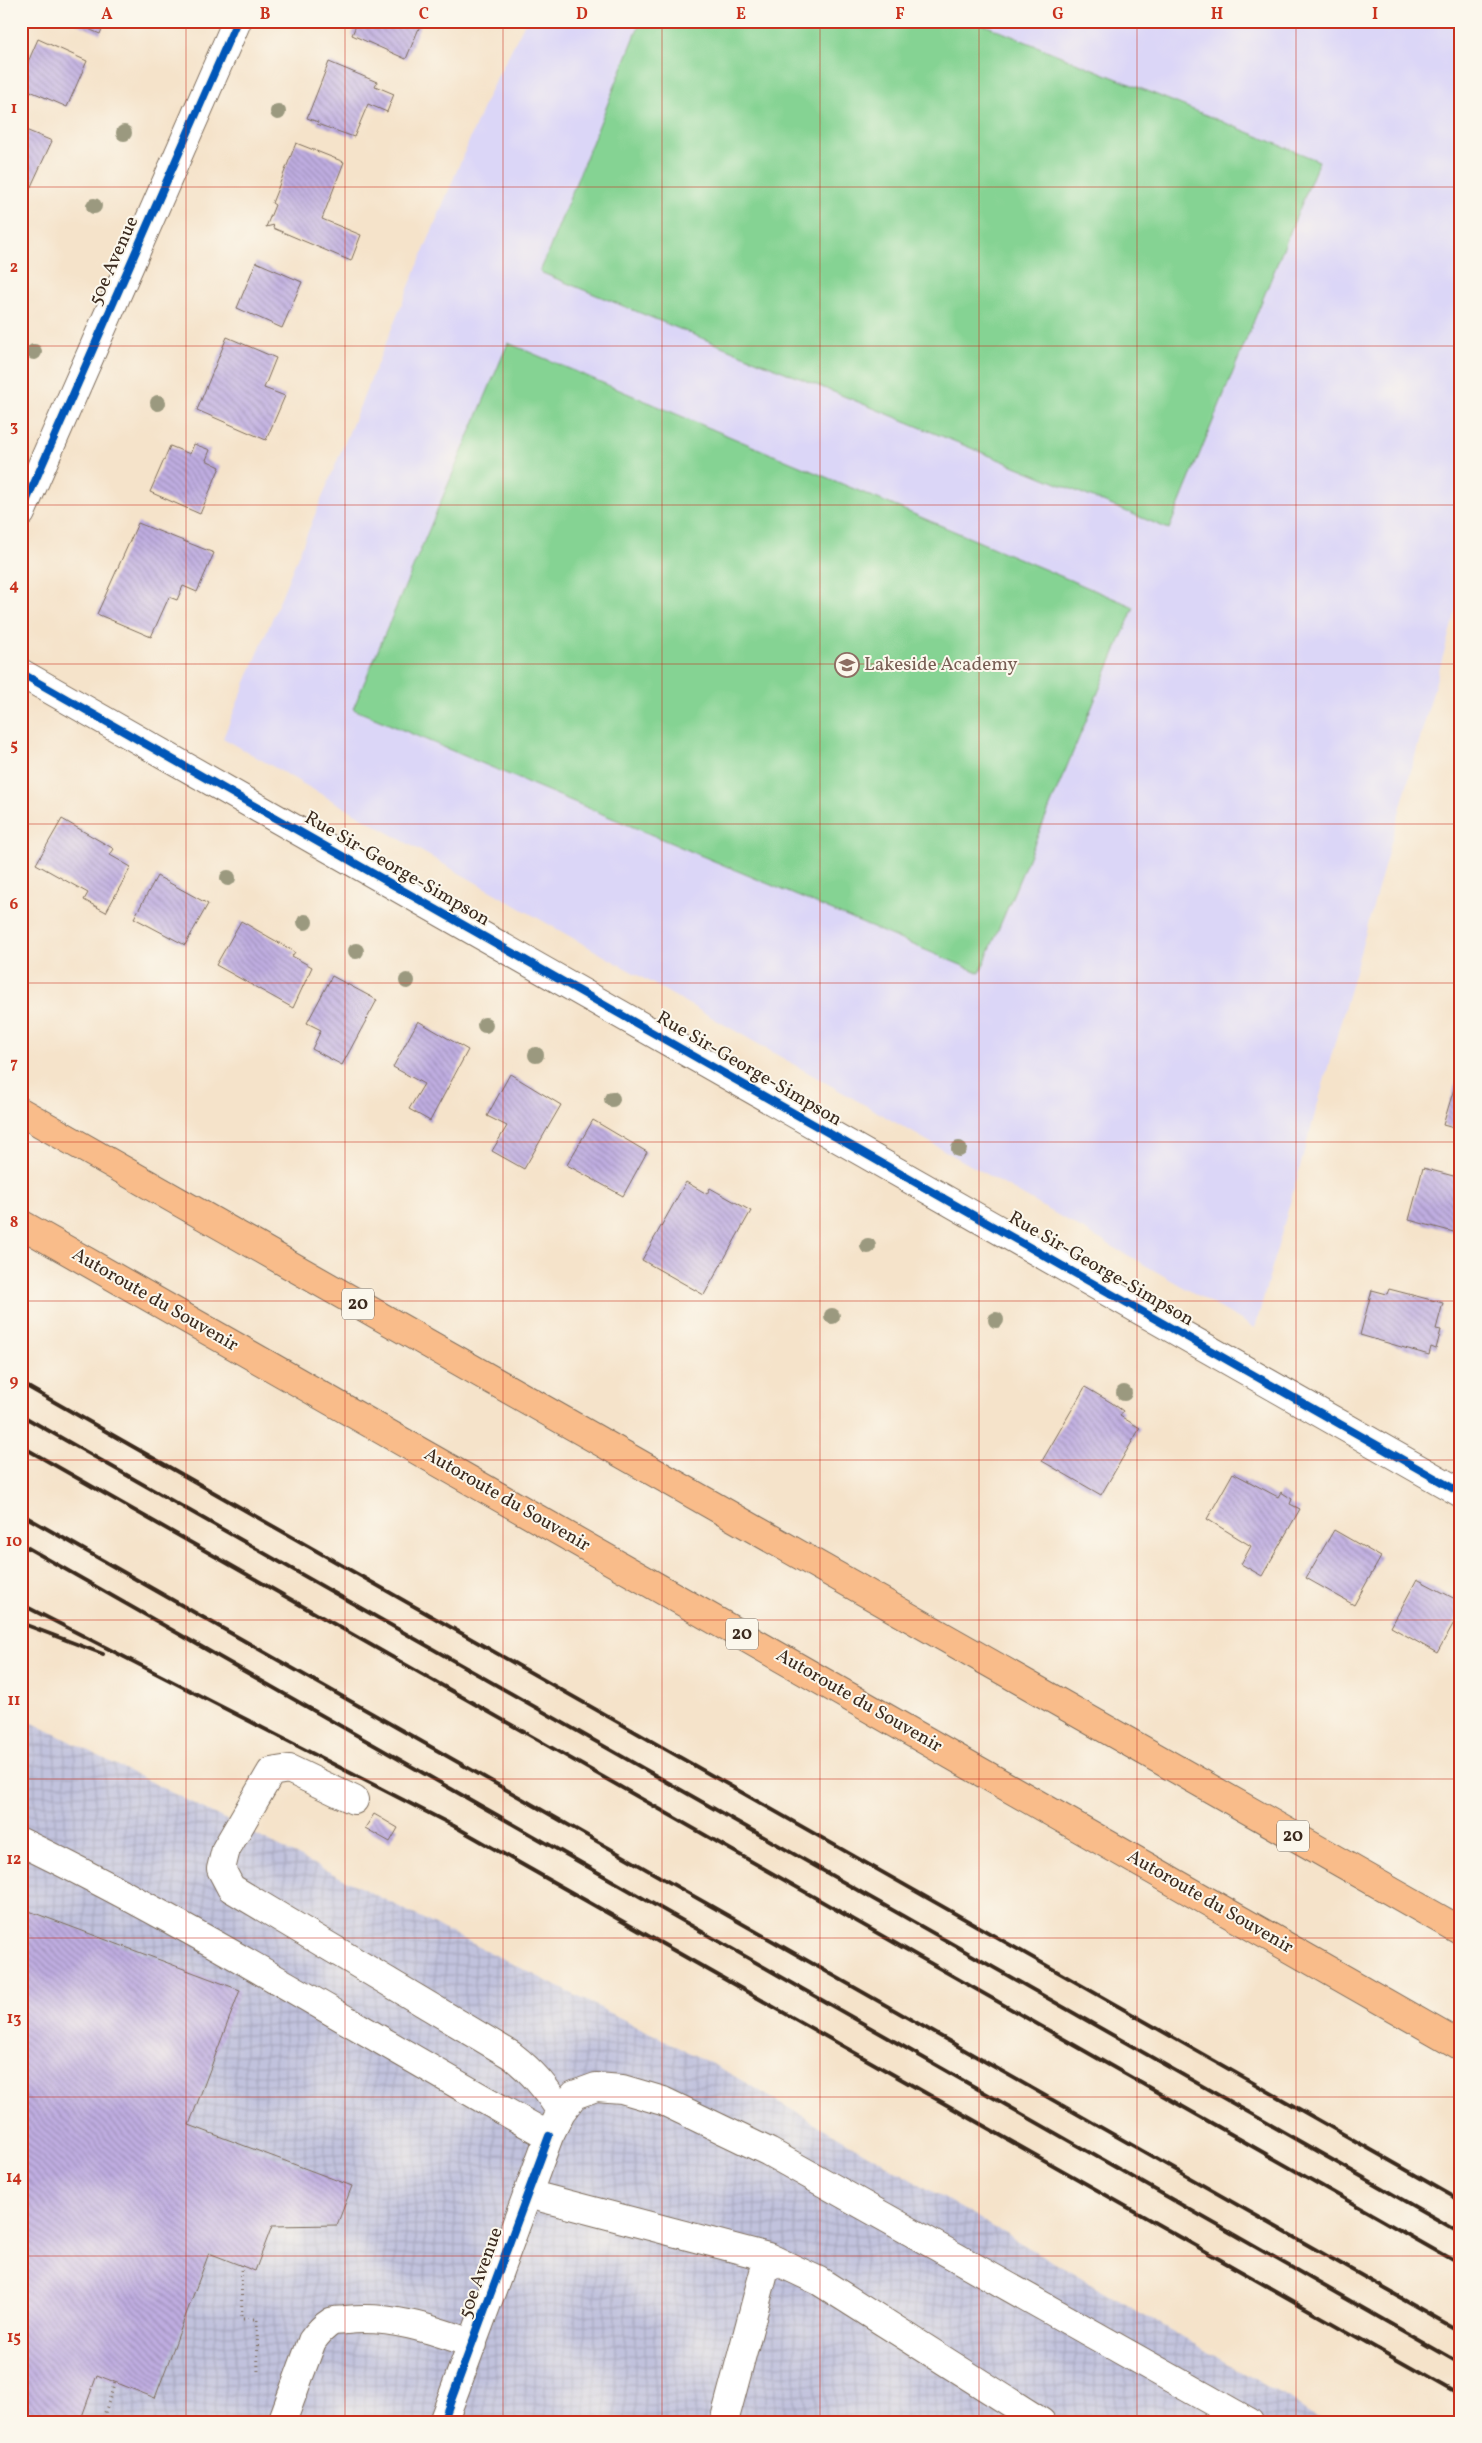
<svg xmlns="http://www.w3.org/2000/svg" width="1482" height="2443" viewBox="0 0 1482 2443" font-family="Vollkorn,serif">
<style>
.built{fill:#dbd6f7}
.industrial{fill:url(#industrial-grid)}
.garden{fill:#85d393;stroke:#607e58}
.building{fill:url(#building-back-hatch)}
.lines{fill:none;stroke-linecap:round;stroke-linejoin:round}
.minor-casing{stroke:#7c6b5a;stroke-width:30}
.highway-casing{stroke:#7c6b5a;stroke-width:30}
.path{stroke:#7c6b5a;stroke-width:3;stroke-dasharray:1 4;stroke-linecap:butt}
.minor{stroke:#fff;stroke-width:28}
.highway{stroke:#f9bc8a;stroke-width:28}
.rail{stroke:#3b2a1e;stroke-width:4}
.cycleway-casing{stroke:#fbf7ec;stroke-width:11}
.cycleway{stroke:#0057b8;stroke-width:8}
.tree{fill:#9b997f}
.grid{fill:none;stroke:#c8321e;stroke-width:1;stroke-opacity:0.55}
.labels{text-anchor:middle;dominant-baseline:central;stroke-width:4;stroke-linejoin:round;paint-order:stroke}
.shield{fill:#fbf7ec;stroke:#75685c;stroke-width:1}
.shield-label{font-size:18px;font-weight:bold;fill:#3b2a1e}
.street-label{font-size:19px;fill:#3b2a1e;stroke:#fbf7ec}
.education-label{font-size:19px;fill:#785e54;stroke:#fbf7ec;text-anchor:start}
.neatline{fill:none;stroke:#c8321e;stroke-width:2}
.grid-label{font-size:16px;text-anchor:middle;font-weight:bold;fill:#c8321e}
</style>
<defs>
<pattern id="industrial-grid" width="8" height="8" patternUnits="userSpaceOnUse" patternTransform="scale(1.25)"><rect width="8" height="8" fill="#c1c2dd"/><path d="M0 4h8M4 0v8" fill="none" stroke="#a7a7bd"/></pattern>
<pattern id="building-back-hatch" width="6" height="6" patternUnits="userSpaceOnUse" patternTransform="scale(1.25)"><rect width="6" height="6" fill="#bfade1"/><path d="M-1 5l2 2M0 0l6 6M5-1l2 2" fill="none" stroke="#9c8db6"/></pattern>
</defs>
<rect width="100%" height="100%" fill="#fbf7ec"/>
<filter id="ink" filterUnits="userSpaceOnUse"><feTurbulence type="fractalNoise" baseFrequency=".02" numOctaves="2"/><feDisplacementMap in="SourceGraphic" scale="10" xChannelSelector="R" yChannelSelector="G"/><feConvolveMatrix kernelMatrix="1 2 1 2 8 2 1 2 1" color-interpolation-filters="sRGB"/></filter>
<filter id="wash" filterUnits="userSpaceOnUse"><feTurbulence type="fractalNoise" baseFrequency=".0096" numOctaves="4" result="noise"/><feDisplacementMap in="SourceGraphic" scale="20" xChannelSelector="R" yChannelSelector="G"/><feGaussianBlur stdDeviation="1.12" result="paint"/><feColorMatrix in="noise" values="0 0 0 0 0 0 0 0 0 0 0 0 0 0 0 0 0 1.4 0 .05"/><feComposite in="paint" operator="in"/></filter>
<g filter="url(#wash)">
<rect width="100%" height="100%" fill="#f5e3ca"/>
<path class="built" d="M 526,21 L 1461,21 L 1461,592 L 1255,1328 L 223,738 L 488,95 Z"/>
<path class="industrial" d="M 21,1717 L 722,2069 L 1328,2422 L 21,2422 Z"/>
<path class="garden" d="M 641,21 L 975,21 L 1319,161 L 1169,529 L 540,272 Z
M 508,343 L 1134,607 L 980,973 L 353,709 Z"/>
<g id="blocks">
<path class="building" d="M 70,21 L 105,21 L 100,34 Z
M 358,21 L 422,21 L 406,59 L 352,35 Z
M 38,39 L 87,61 L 67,107 L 21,87 L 21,78 Z
M 329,62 L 377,82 L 375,86 L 394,94 L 387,112 L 368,104 L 354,137 L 317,124 L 318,122 L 307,118 Z
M 21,128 L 52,141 L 21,208 Z
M 296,143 L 344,162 L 322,219 L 361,235 L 351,261 L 273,228 L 274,225 L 266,227 L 275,205 L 272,203 Z
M 256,262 L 302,282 L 282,328 L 237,308 Z
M 227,337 L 276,358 L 264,388 L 285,396 L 266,440 L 197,410 Z
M 194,444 L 210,450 L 206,460 L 220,467 L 200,514 L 150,492 L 170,446 L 190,454 Z
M 138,523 L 214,553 L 197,592 L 183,586 L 177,600 L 169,597 L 151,637 L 97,614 Z
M 62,819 L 114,849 L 110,855 L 131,867 L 106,912 L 84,900 L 88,893 L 36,864 Z
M 157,876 L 208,904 L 185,945 L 134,918 Z
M 241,921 L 295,952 L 292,956 L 312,967 L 293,1008 L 216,965 Z
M 1460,973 L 1461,973 L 1461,995 L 1455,993 Z
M 332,976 L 377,1000 L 342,1065 L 312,1049 L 321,1030 L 307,1023 Z
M 418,1021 L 468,1050 L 430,1121 L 409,1109 L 424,1084 L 393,1067 Z
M 1459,1072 L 1461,1072 L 1461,1130 L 1443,1125 Z
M 510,1074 L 561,1105 L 524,1169 L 492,1151 L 507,1126 L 487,1116 Z
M 593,1120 L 647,1152 L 623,1196 L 567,1165 Z
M 1423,1168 L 1461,1178 L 1461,1234 L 1409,1220 Z
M 686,1182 L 707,1194 L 710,1188 L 751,1211 L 704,1295 L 642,1260 Z
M 1389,1289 L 1443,1303 L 1436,1329 L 1441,1330 L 1436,1349 L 1431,1347 L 1429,1355 L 1360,1335 L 1372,1290 L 1387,1294 Z
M 1085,1387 L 1112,1403 L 1123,1411 L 1120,1416 L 1140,1428 L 1101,1495 L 1042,1461 Z
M 1233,1473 L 1278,1497 L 1281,1492 L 1292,1499 L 1290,1504 L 1300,1509 L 1262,1576 L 1241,1564 L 1251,1546 L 1207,1519 Z
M 1334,1530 L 1381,1557 L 1354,1605 L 1306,1578 Z
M 1417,1579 L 1461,1602 L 1461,1610 L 1437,1653 L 1391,1627 Z
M 374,1814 L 398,1828 L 390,1842 L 365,1828 Z
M 21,1908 L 240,1990 L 189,2125 L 352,2186 L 337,2225 L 272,2226 L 255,2271 L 209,2253 L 155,2398 L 97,2375 L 80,2422 L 21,2422 Z"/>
</g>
</g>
<g filter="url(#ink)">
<use href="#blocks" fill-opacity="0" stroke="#7c6b5a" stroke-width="1"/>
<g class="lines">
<defs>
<path id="minor" d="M 21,513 L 237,21
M 21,673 L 1461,1493
M 354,1800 L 289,1769 L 271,1772 L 226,1849 L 221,1869 L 231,1888 L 511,2055 C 533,2072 547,2089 561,2112
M 21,1842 C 203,1930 373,2039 549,2136
M 528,2194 L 768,2257 L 819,2281 L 1041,2422
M 282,2422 L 312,2341 C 317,2334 323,2327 331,2322 C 335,2320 341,2321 346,2320 C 389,2315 432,2329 473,2344
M 443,2422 L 549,2136 L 561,2112 L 574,2095 L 596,2087 L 622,2089 L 663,2101 L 769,2152 L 1249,2422
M 724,2422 L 768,2257"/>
<path id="highway" d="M 21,1112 L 1461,1931
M 21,1224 L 1461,2046"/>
</defs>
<use href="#minor" class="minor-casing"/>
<use href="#highway" class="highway-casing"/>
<path class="path" d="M 241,2265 L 242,2319 L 257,2319 L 258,2374
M 102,2422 L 115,2382"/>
<use href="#minor" class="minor"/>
<use href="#highway" class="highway"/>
<path class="rail" d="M 21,1383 L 1461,2201
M 21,1415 L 1461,2233
M 21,1446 L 1461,2265
M 21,1514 L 1461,2332
M 21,1544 L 1461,2364
M 21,1604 L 454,1826 L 1461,2396
M 21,1623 L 103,1654"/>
<defs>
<path id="cycleway" d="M 21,513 L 237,21
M 21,673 L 1461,1493
M 443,2422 L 549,2136"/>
</defs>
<use href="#cycleway" class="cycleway-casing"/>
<use href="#cycleway" class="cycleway"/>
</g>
<g class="tree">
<circle cx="278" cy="112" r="8"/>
<circle cx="124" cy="133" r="8"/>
<circle cx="94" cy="206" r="8"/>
<circle cx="34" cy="352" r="8"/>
<circle cx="158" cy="403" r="8"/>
<circle cx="228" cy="878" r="8"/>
<circle cx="305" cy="922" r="8"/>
<circle cx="356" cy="951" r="8"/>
<circle cx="407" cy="981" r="8"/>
<circle cx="485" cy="1025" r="8"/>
<circle cx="536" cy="1055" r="8"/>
<circle cx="612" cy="1099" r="8"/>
<circle cx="959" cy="1149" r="8"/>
<circle cx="868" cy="1246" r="8"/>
<circle cx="832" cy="1316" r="8"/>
<circle cx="996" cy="1320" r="8"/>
<circle cx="1124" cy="1393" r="8"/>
</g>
</g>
<path class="grid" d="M 186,21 L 186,2422M 345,21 L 345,2422M 503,21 L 503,2422M 662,21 L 662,2422M 820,21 L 820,2422M 979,21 L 979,2422M 1137,21 L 1137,2422M 1296,21 L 1296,2422M 21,187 L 1461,187M 21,346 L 1461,346M 21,505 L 1461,505M 21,664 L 1461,664M 21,824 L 1461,824M 21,983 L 1461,983M 21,1142 L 1461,1142M 21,1301 L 1461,1301M 21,1460 L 1461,1460M 21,1620 L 1461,1620M 21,1779 L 1461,1779M 21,1938 L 1461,1938M 21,2097 L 1461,2097M 21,2256 L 1461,2256"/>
<defs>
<symbol id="school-ring" viewBox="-11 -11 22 22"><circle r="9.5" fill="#fbf7ec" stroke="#8d6e63" stroke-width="1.5"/><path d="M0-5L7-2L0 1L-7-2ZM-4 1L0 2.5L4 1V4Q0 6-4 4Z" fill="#8d6e63"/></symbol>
</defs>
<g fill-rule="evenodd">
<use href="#school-ring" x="833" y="651" width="28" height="28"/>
</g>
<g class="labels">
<g class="shield">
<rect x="342" y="1288.5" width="32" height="31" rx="4"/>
<rect x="726" y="1618.5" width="32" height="31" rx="4"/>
<rect x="1277" y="1820.5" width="32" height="31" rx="4"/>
</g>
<g class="shield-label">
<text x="358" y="1304">20</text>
<text x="742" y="1634">20</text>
<text x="1293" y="1836">20</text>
</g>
<g class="street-label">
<text transform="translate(114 261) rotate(-66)">50e Avenue</text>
<text transform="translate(397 869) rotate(30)">Rue Sir-George-Simpson</text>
<text transform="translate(749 1069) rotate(30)">Rue Sir-George-Simpson</text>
<text transform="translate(1101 1269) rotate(30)">Rue Sir-George-Simpson</text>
<text transform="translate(155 1300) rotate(30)">Autoroute du Souvenir</text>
<text transform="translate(507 1500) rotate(30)">Autoroute du Souvenir</text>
<text transform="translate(859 1701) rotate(30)">Autoroute du Souvenir</text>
<text transform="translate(1210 1902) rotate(30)">Autoroute du Souvenir</text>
<text transform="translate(481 2273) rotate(-70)">50e Avenue</text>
</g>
<g class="education-label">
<text x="864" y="665">Lakeside Academy</text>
</g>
</g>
<rect width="1482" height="2443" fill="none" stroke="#fbf7ec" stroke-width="55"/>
<rect x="28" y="28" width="1426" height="2388" class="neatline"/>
<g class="grid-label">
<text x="107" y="19">A</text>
<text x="265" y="19">B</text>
<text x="424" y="19">C</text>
<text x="582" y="19">D</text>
<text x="741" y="19">E</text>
<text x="900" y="19">F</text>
<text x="1058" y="19">G</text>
<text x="1217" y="19">H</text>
<text x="1375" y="19">I</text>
<text x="14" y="113">1</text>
<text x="14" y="272">2</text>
<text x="14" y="431">3</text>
<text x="14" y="590">4</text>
<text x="14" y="750">5</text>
<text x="14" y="909">6</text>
<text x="14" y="1068">7</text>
<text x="14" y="1227">8</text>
<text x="14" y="1386">9</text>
<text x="14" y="1546">10</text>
<text x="14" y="1705">11</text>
<text x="14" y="1864">12</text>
<text x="14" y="2023">13</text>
<text x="14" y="2182">14</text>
<text x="14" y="2342">15</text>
</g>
</svg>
